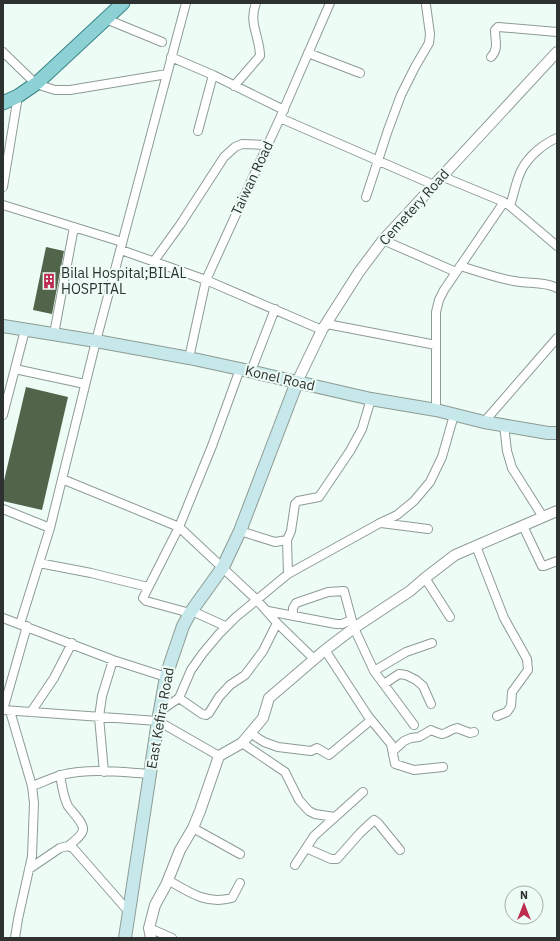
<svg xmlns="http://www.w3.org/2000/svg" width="560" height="941" viewBox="0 0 560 941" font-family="'IBM Plex Sans',sans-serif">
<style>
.building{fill:#51654a}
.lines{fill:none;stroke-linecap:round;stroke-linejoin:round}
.minor-casing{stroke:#8e9b95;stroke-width:10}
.tertiary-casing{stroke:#8e9b95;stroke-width:12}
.secondary-casing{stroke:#8e9b95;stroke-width:14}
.primary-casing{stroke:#3a8588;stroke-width:15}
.minor{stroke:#fff;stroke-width:8}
.tertiary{stroke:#fff;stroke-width:10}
.secondary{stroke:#c6e8ea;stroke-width:12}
.primary{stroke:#8dd1d4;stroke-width:13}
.labels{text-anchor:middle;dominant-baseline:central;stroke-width:4;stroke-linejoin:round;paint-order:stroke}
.street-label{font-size:14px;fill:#2d3230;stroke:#eefcf6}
.poi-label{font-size:14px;fill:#2d3230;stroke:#eefcf6;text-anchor:start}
</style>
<rect width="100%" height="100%" fill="#eefcf6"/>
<path class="building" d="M 46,247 L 64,251 L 52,314 L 33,310 Z
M 26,387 L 68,397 L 42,510 L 3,501 L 3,485 Z"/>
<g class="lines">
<defs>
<path id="minor" d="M 106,19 L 162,42
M 3,52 L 36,84 L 55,90 L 70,90 L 167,74
M 308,53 L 360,73
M 171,57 L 213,75 L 284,110
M 491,57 C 499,49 495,40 495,30 L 498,27 L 557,32
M 234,86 L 260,56 C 260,37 248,23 256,3
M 280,118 L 434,185
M 198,131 L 213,75
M 441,176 L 504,202 L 510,206 L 557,246
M 3,187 L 18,96
M 366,197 L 388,130 L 401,95 L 415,67 L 429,43 L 430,34 L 426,5
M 3,205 L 122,242
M 510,206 C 514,194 516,180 522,169 C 529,156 543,144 557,138
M 383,240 L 456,272
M 121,250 L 206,280 L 322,330
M 154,261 L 180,225 L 224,157 L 235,147 L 242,144 L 267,145
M 460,266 C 478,271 496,278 514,281 C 528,284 544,281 557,288
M 327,324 L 436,345
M 54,334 L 74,227
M 189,358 L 206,280 L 280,118 L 330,3
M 15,369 L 85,384
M 251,371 L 275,309
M 436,410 L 436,312 L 439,300 L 444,290 L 504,202
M 3,415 L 25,330
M 484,422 L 557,338
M 504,425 L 507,451 L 512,468 L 543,517
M 62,479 L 179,527 L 257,600 L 277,623 L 314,659
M 3,509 L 50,528
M 381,523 L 428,529
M 523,526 L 542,566 L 544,566 L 557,561
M 240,531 L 275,542 L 287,540
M 476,546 L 504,618 L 527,659 L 528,670 L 512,692 L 511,706 L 507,712 L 497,716
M 39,563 L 91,573 L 148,587
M 288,574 L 287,540 L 291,531 L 295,504 L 298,501 L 319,497 L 350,451 L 362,429 L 371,399
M 425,578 L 450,617
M 192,611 L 225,626
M 268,611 L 336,624 L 342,624 L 351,620
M 190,613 L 146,601 L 143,598 L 179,527 L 212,446 L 240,369
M 293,616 L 293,608 L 296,603 L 328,592 L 344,591 L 354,628 L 374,671 L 414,725
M 3,618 L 113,660 L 166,677
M 20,624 L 50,528 L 96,341 L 186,3
M 325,650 L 368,716 L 391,744 L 395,764 L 414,770 L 443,767
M 374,671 L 406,652 L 432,643
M 384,684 L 399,674 L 406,675 L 416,680 L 423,686 L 431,704
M 179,698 L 202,714 L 206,715 L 209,713 L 219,697 L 230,685 L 245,675 L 263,651 L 277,623
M 3,710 L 158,721 L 219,756
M 3,710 L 27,626
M 10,711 L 32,786 L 34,803 L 32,856 L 18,919 L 15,938
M 160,711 L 179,698 L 191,670 L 203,653 L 219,634 L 236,617 L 288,574 L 380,523 L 397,515 L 414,501 L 430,482 L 442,457 L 454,415
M 31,712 L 54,678 L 72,643
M 250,733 L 264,742 L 278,747 L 311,751 L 317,748 L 329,755 L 371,720
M 242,743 L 285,772 L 299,800 L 309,811 L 315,814 L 335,817
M 393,751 L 404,741 L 411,738 L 419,737 L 431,730 C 448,738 442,732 457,728 L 470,733 L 474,732
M 104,772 L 99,717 L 102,696 L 113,660
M 60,775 C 62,785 63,797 68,806 C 72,812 84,823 83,830 C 82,836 73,842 68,846
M 32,786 C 41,783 51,778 61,775 C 90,768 120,772 150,774
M 193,828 L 240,854
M 306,848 L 331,859 L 337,859 L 360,833 L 374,820 L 378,823 L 400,850
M 295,865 L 314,836 L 363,792
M 29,869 L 60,848 L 68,846 L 73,848 L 129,912
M 168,880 C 189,892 206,905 232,898 L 240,883
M 149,928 L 172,938"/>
<path id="tertiary" d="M 297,382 L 322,330 L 359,272 L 383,240 L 557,52
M 151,938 L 149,928 L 155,905 L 166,885 L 180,850 L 193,828 L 200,811 L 219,756 L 242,743 L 263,718 L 269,698 L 325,650 L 354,628 L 410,591 L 425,578 L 455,555 L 557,511"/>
<path id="secondary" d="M 3,326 L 96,341 L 189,358 L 240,369 L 371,399 L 436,410 L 484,422 L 548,433 L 557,433
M 125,938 L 158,721 L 166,677 L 170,664 L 183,626 L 190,613 L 223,567 L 240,531 L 297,382"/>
<path id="primary" d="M 3,103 L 18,96 L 37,83 L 123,3"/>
</defs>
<use href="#minor" class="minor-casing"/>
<use href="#tertiary" class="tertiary-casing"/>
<use href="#secondary" class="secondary-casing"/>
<use href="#primary" class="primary-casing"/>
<use href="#minor" class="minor"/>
<use href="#tertiary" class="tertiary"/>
<use href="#secondary" class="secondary"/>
<use href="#primary" class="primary"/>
</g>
<defs>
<symbol id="building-bare" viewBox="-9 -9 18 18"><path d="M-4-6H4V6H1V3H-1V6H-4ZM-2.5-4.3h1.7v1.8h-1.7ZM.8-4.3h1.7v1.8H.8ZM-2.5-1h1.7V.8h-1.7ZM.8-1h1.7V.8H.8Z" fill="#bd2d4f" stroke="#eefcf6" stroke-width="2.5" paint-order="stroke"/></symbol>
</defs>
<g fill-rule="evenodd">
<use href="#building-bare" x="38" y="270" width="22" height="22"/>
</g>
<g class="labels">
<g class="street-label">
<text transform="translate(252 178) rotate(-65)">Taiwan Road</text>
<text transform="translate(414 207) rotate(-48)">Cemetery Road</text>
<text transform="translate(280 378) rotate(13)">Konel Road</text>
<text transform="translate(160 718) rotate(-80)">East Kefira Road</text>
</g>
<g class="poi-label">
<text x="61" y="273">Bilal Hospital;BILAL<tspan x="61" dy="16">HOSPITAL</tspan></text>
</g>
</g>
<rect width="560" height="941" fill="none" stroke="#2d3230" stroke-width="8"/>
<g transform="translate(524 905)"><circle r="19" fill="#eefcf6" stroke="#a1aba7"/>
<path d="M0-3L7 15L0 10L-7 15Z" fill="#bd2d4f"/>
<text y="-6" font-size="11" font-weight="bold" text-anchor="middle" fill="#2d3230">N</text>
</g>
</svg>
